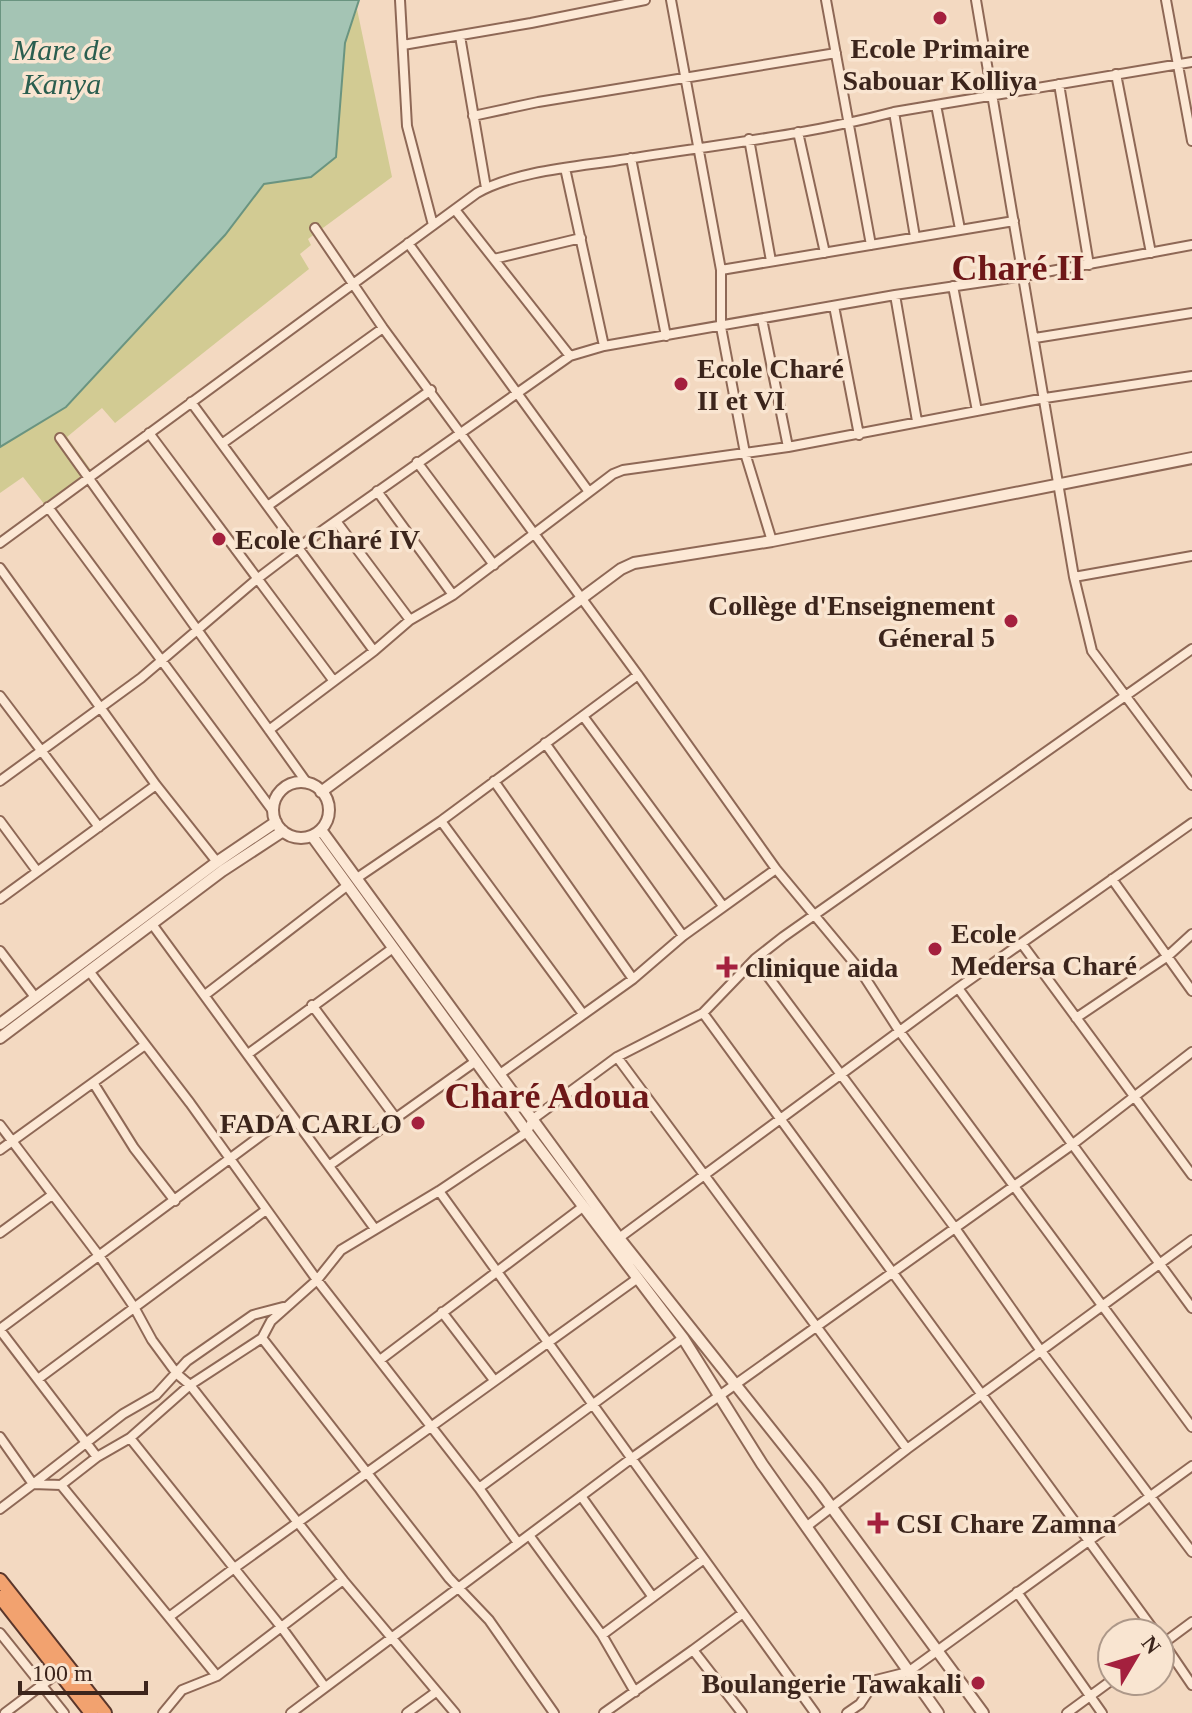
<svg xmlns="http://www.w3.org/2000/svg" width="1192" height="1713" viewBox="0 0 1192 1713" font-family="'Times New Roman',serif">
<style>
.green{fill:#d2cb93}
.water{fill:#a4c4b4;stroke:#6a9480;stroke-width:2}
.lines{fill:none;stroke-linecap:round;stroke-linejoin:round}
.minor-casing{stroke:#8e6856;stroke-width:12}
.tertiary-casing{stroke:#8e6856;stroke-width:14}
.trunk-casing{stroke:#5b372b;stroke-width:16}
.minor{stroke:#fce8d5;stroke-width:8}
.tertiary{stroke:#fce8d5;stroke-width:10}
.trunk{stroke:#f2a26f;stroke-width:12}
.poi-dot{fill:#a4203e;stroke:#f9e5d1;stroke-width:3}
.labels{text-anchor:middle;dominant-baseline:central;stroke-width:7;stroke-linejoin:round;paint-order:stroke}
.poi-label{font-size:28px;font-weight:bold;fill:#3c251c;stroke:#f9e5d1;text-anchor:start}
.water-label{font-size:30px;font-style:italic;fill:#2a5e4f;stroke:#f9e5d1}
.district-label{font-size:36px;font-weight:bold;fill:#6e1718;stroke:#f9e5d1}
</style>
<rect width="100%" height="100%" fill="#f3d9c1"/>
<path class="green" d="M 357,9 L 392,177 L 308,239 L 311,245 L 300,254 L 309,269 L 115,423 L 102,408 L 67,437 L 91,470 L 45,505 L 23,477 L 0,493 L 0,447 L 67,407 L 225,235 L 264,184 L 311,177 L 335,157 L 345,42 Z"/>
<path class="water" d="M 0,0 L 359,0 L 345,43 L 336,157 L 311,177 L 264,184 L 225,235 L 66,407 L 0,447 Z"/>
<g class="lines">
<defs>
<path id="minor" d="M 400,0 L 407,126 L 433,225
M 671,0 L 721,270 L 721,327 L 745,453 L 772,541
M 826,0 L 871,245
M 976,0 L 1074,577 L 1092,651 L 1192,785
M 1166,0 L 1192,141
M 460,36 L 486,188
M 403,45 L 531,23 L 645,0
M 1116,74 L 1151,253
M 1059,84 L 1089,265
M 936,105 L 960,229
M 894,112 L 915,237
M 473,116 L 538,102 L 836,53
M 798,132 L 825,253
M 749,139 L 771,261
M 631,158 L 666,336
M 565,168 L 604,346
M 456,211 L 570,356
M 315,228 L 383,328 L 638,675 L 776,869 L 860,970 L 900,1032 L 1192,1427
M 408,243 L 589,492
M 494,259 L 581,238
M 721,270 L 1014,221
M 953,286 L 977,411
M 895,295 L 917,421
M 834,306 L 859,435
M 762,319 L 788,447
M 1035,338 L 1192,313
M 191,402 L 374,651
M 149,433 L 333,680
M 60,438 L 307,783
M 223,443 L 383,328
M 417,462 L 494,565
M 377,491 L 453,595
M 269,505 L 431,390
M 48,507 L 273,811
M 336,521 L 410,620
M 0,543 L 477,193 C 514,172 572,167 614,161 C 707,146 803,136 894,112 L 1192,62
M 0,568 L 156,785 L 217,862
M 1074,577 L 1192,556
M 0,696 L 99,827
M 583,716 L 723,906
M 269,730 L 374,651 L 410,620 L 453,595 L 613,474 L 623,470 L 788,447 L 1045,398 L 1192,376
M 545,743 L 683,936
M 0,781 L 141,678 L 257,579 L 299,547 L 570,356 L 604,346 L 895,295 L 1024,276 L 1192,245
M 494,781 L 633,979
M 0,821 L 37,871
M 441,821 L 583,1014
M 357,878 L 441,821 L 638,675
M 1112,879 L 1192,991
M 0,899 L 156,785
M 152,924 L 375,1229
M 1022,944 L 1192,1175
M 0,951 L 35,997
M 755,959 L 955,1228 L 1041,1351 L 1192,1552
M 89,971 L 190,1103 L 317,1280 L 479,1488 L 518,1543
M 958,988 L 1192,1308
M 205,995 L 348,885
M 312,1005 L 395,1117
M 703,1013 L 1156,1633
M 1076,1018 L 1168,956 L 1192,934
M 248,1054 L 393,948
M 617,1057 L 907,1449
M 500,1074 L 633,979 L 683,936 L 776,869
M 94,1084 L 134,1148 L 175,1201
M 0,1125 L 100,1257 L 134,1307 L 152,1340 L 177,1374 L 190,1385 L 343,1580 L 455,1713
M 0,1150 L 145,1045
M 330,1165 L 476,1061
M 439,1191 L 815,1713
M 0,1233 L 52,1195
M 619,1238 L 958,988 L 1192,823
M 442,1312 L 494,1380
M 0,1329 L 290,1114
M 0,1330 L 97,1457
M 262,1338 L 449,1578 L 489,1620 L 554,1713
M 380,1360 L 584,1206
M 38,1379 L 266,1210
M 0,1437 L 33,1484 L 123,1414 L 156,1395 L 187,1361 L 253,1315 L 283,1307
M 130,1438 L 282,1628 L 325,1687
M 61,1485 L 217,1676
M 479,1488 L 683,1338
M 581,1496 L 652,1596
M 0,1509 L 33,1484 L 61,1485 L 97,1457 L 130,1438 L 190,1385 L 262,1338 L 271,1321 L 317,1280 L 341,1250 L 439,1191 L 527,1132 L 533,1119 L 617,1057 L 703,1013 L 755,959 L 783,937 L 1192,649
M 806,1527 L 907,1449 L 1192,1240
M 529,1535 L 602,1635 L 635,1692
M 1017,1592 L 1102,1713
M 169,1617 L 233,1569 L 638,1278
M 0,1633 L 64,1713
M 602,1635 L 704,1559
M 1160,1638 L 1192,1685
M 1161,1645 L 1192,1622
M 693,1650 L 743,1613
M 5,1713 L 58,1673
M 163,1713 L 182,1690 L 217,1676 L 343,1580
M 291,1713 L 632,1458 L 1073,1144 L 1192,1052
M 407,1713 L 436,1692
M 604,1713 L 693,1650 L 742,1713
M 847,1713 L 860,1704 L 876,1680 L 908,1672 L 1192,1466
M 1067,1713 L 1112,1680"/>
<path id="tertiary" d="M273 810a28 28 0 1 1 56 0a28 28 0 1 1-56 0Z
M 321,792 L 621,569 L 634,563 L 772,541 L 1192,458
M 321,830 L 619,1238 L 816,1486 L 983,1713
M 312,836 L 527,1132 L 683,1338 L 762,1464 L 938,1713
M 0,1024 L 217,862 L 276,822
M 0,1038 L 222,871 L 283,831"/>
<path id="trunk" d="M 0,1580 L 105,1713
M 0,1597 L 91,1713"/>
</defs>
<use href="#minor" class="minor-casing"/>
<use href="#tertiary" class="tertiary-casing"/>
<use href="#trunk" class="trunk-casing"/>
<use href="#minor" class="minor"/>
<use href="#tertiary" class="tertiary"/>
<use href="#trunk" class="trunk"/>
</g>
<g class="poi-dot">
<circle cx="940" cy="18" r="8"/>
<circle cx="681" cy="384" r="8"/>
<circle cx="219" cy="539" r="8"/>
<circle cx="1011" cy="621" r="8"/>
<circle cx="935" cy="949" r="8"/>
<path d="M723 955h8v8h8v8h-8v8h-8v-8h-8v-8h8z"/>
<circle cx="418" cy="1123" r="8"/>
<path d="M874 1511h8v8h8v8h-8v8h-8v-8h-8v-8h8z"/>
<circle cx="978" cy="1683" r="8"/>
</g>
<g class="labels">
<g class="poi-label">
<text x="940" y="48" text-anchor="middle">Ecole Primaire<tspan x="940" dy="32">Sabouar Kolliya</tspan></text>
<text x="697" y="368">Ecole Charé<tspan x="697" dy="32">II et VI</tspan></text>
<text x="235" y="539">Ecole Charé IV</text>
<text x="995" y="605" text-anchor="end">Collège d'Enseignement<tspan x="995" dy="32">Géneral 5</tspan></text>
<text x="951" y="933">Ecole<tspan x="951" dy="32">Medersa Charé</tspan></text>
<text x="745" y="967">clinique aida</text>
<text x="402" y="1123" text-anchor="end">FADA CARLO</text>
<text x="896" y="1523">CSI Chare Zamna</text>
<text x="962" y="1683" text-anchor="end">Boulangerie Tawakali</text>
</g>
<g class="water-label">
<text x="62" y="49">Mare de<tspan x="62" dy="34">Kanya</tspan></text>
</g>
<g class="district-label">
<text x="1018" y="268">Charé II</text>
<text x="547" y="1096">Charé Adoua</text>
</g>
</g>
<g transform="translate(1136 1657) rotate(52)"><circle r="38" fill="#f9e5d1" stroke="#ad9889" stroke-width="2"/>
<path d="M0-6L14 30L0 20L-14 30Z" fill="#a4203e"/>
<text y="-12" font-size="22" font-weight="bold" text-anchor="middle" fill="#3c251c">N</text>
</g>
<path d="M20 1681v12h126v-12" fill="none" stroke="#3c251c" stroke-width="4"/>
<text x="32" y="1681" font-size="24" fill="#3c251c" stroke="#f9e5d1" stroke-width="6" paint-order="stroke">100 m</text>
</svg>
